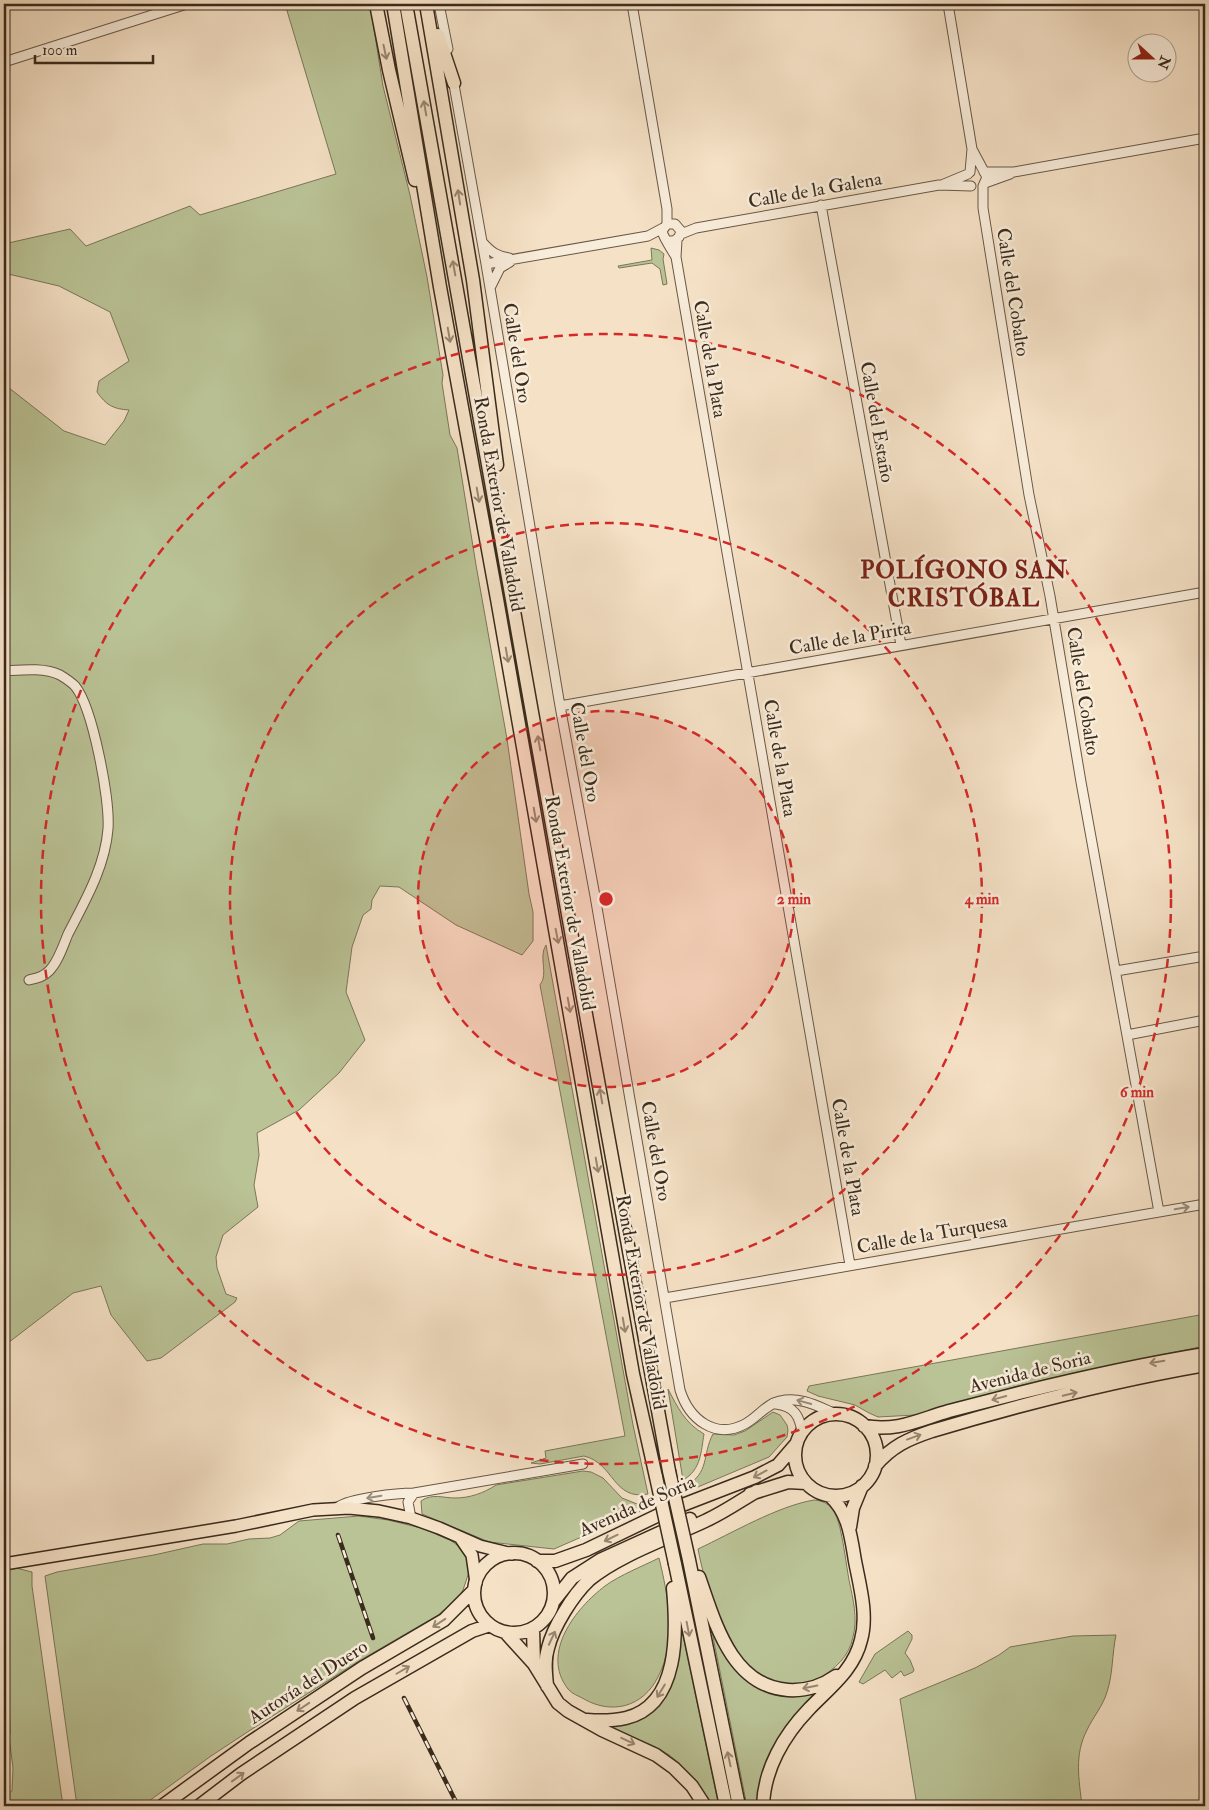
<svg xmlns="http://www.w3.org/2000/svg" width="1209" height="1810" viewBox="0 0 1209 1810" font-family="'IM FELL Double Pica',serif">
<style>
.green{fill:#bac396;stroke:#7a7759}
.lines{fill:none;stroke-linecap:round;stroke-linejoin:round}
.minor-casing{stroke:#695846;stroke-width:11}
.major-casing{stroke:#3a2b1c;stroke-width:14}
.highway-casing{stroke:#3a2b1c;stroke-width:15}
.minor{stroke:#f8ecda;stroke-width:9}
.major{stroke:#f5e1c6;stroke-width:11}
.highway{stroke:#f5e1c6;stroke-width:12}
.rail-casing{stroke:#3a2b1c;stroke-width:4.5}
.rail{stroke:#f8ecda;stroke-width:2.5;stroke-dasharray:8;stroke-linecap:butt}
.highway-bridge-casing{stroke:#3a2b1c;stroke-width:15;stroke-linecap:butt}
.highway-bridge{stroke:#f5e1c6;stroke-width:12}
.oneway{stroke:#988671}
.oneway2{stroke:#998c7b}
.ring{fill:none;stroke:#d62828;stroke-width:2.5;stroke-dasharray:9 6}
.labels{text-anchor:middle;dominant-baseline:central;stroke-width:5;stroke-linejoin:round;paint-order:stroke}
.street-label{font-size:19px;fill:#3a2b1c;stroke:#f8ecda}
.district-label{font-size:24px;font-weight:bold;letter-spacing:1px;fill:#7a1f14;stroke:#f8ecda}
.centre{fill:#d62828;stroke:#f8ecda;stroke-width:2.5}
.ring-label{font-size:15px;text-anchor:middle;font-weight:bold;fill:#d62828;stroke:#f8ecda;stroke-width:5;stroke-linejoin:round;paint-order:stroke}
</style>
<rect width="100%" height="100%" fill="#f5e1c6"/>
<filter id="stains"><feTurbulence type="fractalNoise" baseFrequency=".004" numOctaves="4"/><feColorMatrix values="0 0 0 0 .2 0 0 0 0 .09 0 0 0 0 .02 0 0 0 .5 -.17"/></filter>
<radialGradient id="worn" r=".72"><stop offset=".6" stop-color="#630" stop-opacity="0"/><stop offset="1" stop-color="#630" stop-opacity=".3"/></radialGradient>
<path class="green" d="M 285,4 L 370,4 L 383,86 L 410,195 L 427,277 L 443,375 L 442,383 L 450,435 L 457,448 L 476,565 L 507,739 L 529,894 L 533,912 L 533,941 L 522,955 L 456,925 L 399,887 L 380,886 L 372,900 L 371,909 L 363,915 L 352,947 L 346,992 L 365,1040 L 339,1073 L 299,1110 L 257,1133 L 259,1155 L 254,1185 L 258,1207 L 223,1235 L 216,1257 L 217,1268 L 226,1294 L 237,1298 L 235,1302 L 161,1358 L 147,1361 L 111,1315 L 101,1286 L 73,1293 L 4,1346 L 4,384 L 64,431 L 105,445 L 124,421 L 129,410 C 113,409 106,405 97,392 L 99,381 L 129,361 L 110,312 L 59,286 L 4,273 L 4,244 L 70,229 L 86,246 L 190,206 L 200,215 L 336,174 Z
M 651,248 L 659,250 L 664,254 L 663,259 L 667,284 L 663,285 L 660,269 L 652,263 L 619,268 L 618,266 L 652,260 Z
M 546,945 L 633,1425 L 648,1494 C 613,1501 614,1463 584,1456 L 540,1464 L 531,1463 L 546,1458 L 545,1451 L 625,1436 L 540,985 C 549,974 538,957 546,945 Z
M 1205,1314 L 1205,1346 L 1078,1372 L 1018,1386 L 915,1415 L 878,1417 L 869,1413 L 855,1405 L 818,1396 L 807,1391 L 809,1386 Z
M 668,1389 C 678,1408 685,1423 704,1434 C 701,1452 701,1470 683,1480 Z
M 773,1412 L 780,1415 L 787,1425 L 788,1430 L 787,1437 L 769,1457 L 686,1492 L 685,1486 C 710,1474 702,1454 713,1434 L 734,1435 L 745,1431 Z
M 583,1471 L 591,1472 L 603,1478 L 622,1498 L 637,1504 L 650,1502 L 650,1507 L 554,1549 L 489,1542 L 422,1514 L 421,1501 C 432,1493 443,1498 455,1498 C 470,1498 484,1493 496,1485 Z
M 814,1500 C 831,1501 836,1513 840,1528 C 844,1545 846,1563 849,1580 C 853,1599 858,1618 853,1637 C 849,1657 835,1669 818,1679 C 809,1685 796,1686 785,1684 C 775,1683 766,1680 757,1674 C 725,1651 705,1586 698,1549 C 732,1533 778,1506 814,1500 Z
M 359,1516 L 388,1520 L 421,1528 L 450,1540 L 457,1545 L 465,1553 L 468,1560 L 469,1572 L 463,1590 L 458,1598 L 438,1615 L 359,1661 L 249,1731 L 211,1756 L 142,1806 L 77,1806 L 45,1576 L 57,1572 L 154,1555 L 203,1544 L 227,1544 L 249,1539 L 270,1538 L 280,1535 L 299,1521 Z
M 659,1558 C 668,1595 677,1641 658,1677 C 643,1707 612,1715 584,1699 C 579,1696 572,1694 568,1689 C 540,1653 576,1608 605,1586 C 620,1575 643,1566 659,1558 Z
M 16,1568 L 32,1572 L 32,1586 L 63,1806 L 7,1806 L 9,1793 L 12,1791 L 13,1768 L 9,1737 L 10,1733 L 9,1687 L 4,1646 L 4,1571 Z
M 709,1617 L 759,1687 L 823,1687 L 789,1725 L 759,1806 L 747,1806 Z
M 680,1621 L 719,1806 L 711,1806 C 698,1789 687,1768 669,1755 C 650,1742 628,1736 607,1729 C 615,1725 632,1724 643,1717 C 679,1697 677,1657 680,1621 Z
M 908,1631 L 912,1635 L 912,1639 L 905,1653 L 910,1660 L 914,1670 L 913,1672 L 904,1676 L 901,1671 L 892,1678 L 885,1670 L 863,1684 L 859,1682 L 875,1654 Z
M 1116,1635 C 1112,1654 1113,1674 1107,1692 C 1103,1706 1093,1717 1087,1730 C 1074,1755 1079,1779 1082,1806 L 917,1806 L 900,1699 L 975,1668 L 999,1655 L 1010,1647 L 1073,1636 Z"/>
<g class="lines">
<defs>
<path id="minor" d="M 439,4 L 448,49
M 632,4 L 667,209 L 667,224
M 948,4 L 972,149 L 970,172
M 4,62 L 187,4
M 453,79 L 486,264 L 560,706 L 595,896 L 680,1390 C 689,1419 715,1440 745,1424 C 758,1417 766,1404 780,1401 C 800,1396 819,1407 836,1414
M 972,149 L 987,177 L 983,186 L 983,208 L 1029,495 L 1050,596 L 1081,782 L 1159,1212
M 984,172 L 1014,172 L 1205,138
M 985,183 L 1010,174
M 944,184 L 968,174
M 821,205 L 901,645
M 681,234 L 696,228 L 939,185 L 971,186
M 677,240 L 676,257 L 850,1265
M 668,241 L 674,241 L 679,237 L 681,231 L 675,224 L 667,224 L 662,231 C 663,237 672,250 676,257
M 483,243 C 491,252 497,256 509,258
M 486,264 L 648,236 L 663,228
M 491,286 L 500,268 L 510,262
M 4,671 C 21,670 44,667 60,675 C 65,678 71,682 75,686 C 93,708 110,800 108,829 C 105,867 85,901 68,934 C 63,946 58,962 49,971 C 43,977 37,978 29,980
M 560,706 L 1205,592
M 1116,971 L 1205,956
M 1127,1035 L 1205,1020
M 665,1298 L 1205,1204
M 776,1404 C 794,1406 800,1416 802,1433
M 338,1507 C 350,1498 398,1493 414,1493 L 583,1464
M 411,1518 L 408,1502 L 414,1493"/>
<path id="major" d="M 461,1539 L 472,1555 L 476,1583
M 4,1564 L 236,1526 L 313,1510 L 349,1508 L 379,1511 L 411,1518 L 439,1528 L 480,1546 L 512,1554"/>
<path id="highway" d="M 376,4 L 389,70 L 415,180
M 393,4 L 440,287 L 497,599 L 633,1374 L 656,1477
M 406,4 L 575,954 L 669,1471
M 426,4 L 473,280 L 497,465
M 438,35 L 454,83
M795 1455a41 41 0 1 1 82 0a41 41 0 1 1-82 0Z
M 864,1426 C 897,1432 918,1420 949,1411 C 972,1405 996,1399 1019,1393 C 1080,1378 1143,1364 1205,1354
M 875,1466 C 892,1446 908,1439 932,1431 C 1022,1404 1113,1381 1205,1365
M 750,1494 L 788,1482 L 806,1483
M 850,1527 L 853,1508 L 862,1486
M474 1593a40 40 0 1 1 80 0a40 40 0 1 1-80 0Z
M 689,1560 L 739,1806
M 537,1561 L 555,1561 L 586,1550 L 667,1511 L 755,1477 L 778,1465 L 797,1443
M 675,1564 L 726,1806
M 699,1577 C 715,1622 731,1686 788,1690 C 805,1691 822,1686 836,1676
M 553,1602 L 572,1578 L 600,1560 L 690,1519
M 533,1629 L 534,1664
M 505,1632 L 534,1664 L 558,1703 L 568,1711 L 602,1730 L 656,1755 L 674,1768 L 692,1786 L 705,1806
M 547,1686 C 546,1673 544,1661 548,1648 C 553,1627 573,1595 589,1580 C 619,1555 669,1538 705,1521 C 723,1513 740,1501 757,1491
M 587,1720 C 600,1721 613,1721 626,1718 C 680,1705 677,1631 673,1588
M 162,1806 L 249,1743 L 362,1668 L 444,1620 L 474,1590
M 199,1806 L 241,1774 L 355,1698 L 472,1631 L 490,1625
M 763,1806 C 764,1769 784,1735 809,1709 C 829,1688 854,1670 861,1640 C 868,1615 860,1587 855,1561 C 851,1538 849,1513 830,1496"/>
</defs>
<use href="#minor" class="minor-casing"/>
<use href="#major" class="major-casing"/>
<use href="#highway" class="highway-casing"/>
<use href="#minor" class="minor"/>
<use href="#major" class="major"/>
<use href="#highway" class="highway"/>
<defs>
<path id="rail" d="M 338,1535 L 373,1638
M 404,1698 L 458,1806"/>
</defs>
<use href="#rail" class="rail-casing"/>
<use href="#rail" class="rail"/>
<defs>
<path id="highway-bridge" d="M 669,1471 L 689,1560
M 656,1477 L 675,1564"/>
</defs>
<use href="#highway-bridge" class="highway-bridge-casing"/>
<use href="#highway-bridge" class="highway-bridge"/>
</g>
<defs><path id="oneway-shaft" d="M-6 0H5M1.5-3L5.5 0L1.5 3" fill="none" stroke-width="1.6" stroke-linecap="round" stroke-linejoin="round" transform="scale(1.25)"/></defs>
<g class="oneway">
<use href="#oneway-shaft" transform="translate(385 52) rotate(78)"/>
<use href="#oneway-shaft" transform="translate(425 108) rotate(-100)"/>
<use href="#oneway-shaft" transform="translate(459 197) rotate(-99)"/>
<use href="#oneway-shaft" transform="translate(454 268) rotate(-100)"/>
<use href="#oneway-shaft" transform="translate(449 335) rotate(80)"/>
<use href="#oneway-shaft" transform="translate(478 495) rotate(80)"/>
<use href="#oneway-shaft" transform="translate(507 655) rotate(80)"/>
<use href="#oneway-shaft" transform="translate(539 743) rotate(-100)"/>
<use href="#oneway-shaft" transform="translate(535 815) rotate(80)"/>
<use href="#oneway-shaft" transform="translate(557 936) rotate(79)"/>
<use href="#oneway-shaft" transform="translate(569 1005) rotate(80)"/>
<use href="#oneway-shaft" transform="translate(601 1096) rotate(-100)"/>
<use href="#oneway-shaft" transform="translate(597 1165) rotate(80)"/>
<use href="#oneway-shaft" transform="translate(624 1325) rotate(80)"/>
<use href="#oneway-shaft" transform="translate(1157 1362) rotate(170)"/>
<use href="#oneway-shaft" transform="translate(1070 1394) rotate(-14)"/>
<use href="#oneway-shaft" transform="translate(999 1398) rotate(165)"/>
<use href="#oneway-shaft" transform="translate(914 1437) rotate(-20)"/>
<use href="#oneway-shaft" transform="translate(760 1474) rotate(152)"/>
<use href="#oneway-shaft" transform="translate(611 1538) rotate(154)"/>
<use href="#oneway-shaft" transform="translate(439 1623) rotate(147)"/>
<use href="#oneway-shaft" transform="translate(688 1629) rotate(79)"/>
<use href="#oneway-shaft" transform="translate(552 1638) rotate(-65)"/>
<use href="#oneway-shaft" transform="translate(403 1670) rotate(-30)"/>
<use href="#oneway-shaft" transform="translate(810 1687) rotate(169)"/>
<use href="#oneway-shaft" transform="translate(661 1691) rotate(121)"/>
<use href="#oneway-shaft" transform="translate(303 1707) rotate(146)"/>
<use href="#oneway-shaft" transform="translate(628 1741) rotate(25)"/>
<use href="#oneway-shaft" transform="translate(729 1759) rotate(-102)"/>
<use href="#oneway-shaft" transform="translate(238 1777) rotate(-36)"/>
</g>
<g class="oneway2">
<use href="#oneway-shaft" transform="translate(1182 1208) rotate(-10)"/>
<use href="#oneway-shaft" transform="translate(804 1402) rotate(-165)"/>
<use href="#oneway-shaft" transform="translate(374 1497) rotate(170)"/>
</g>
<circle cx="606" cy="899" r="188" fill="#d62828" fill-opacity=".12"/>
<g class="ring">
<circle cx="606" cy="899" r="188"/>
<circle cx="606" cy="899" r="376"/>
<circle cx="606" cy="899" r="565"/>
</g>
<g class="labels">
<g class="street-label">
<text transform="translate(815 190) rotate(-10)">Calle de la Galena</text>
<text transform="translate(1013 292) rotate(81)">Calle del Cobalto</text>
<text transform="translate(517 353) rotate(81)">Calle del Oro</text>
<text transform="translate(710 359) rotate(80)">Calle de la Plata</text>
<text transform="translate(877 422) rotate(80)">Calle del Estaño</text>
<text transform="translate(499 504) rotate(80)">Ronda Exterior de Valladolid</text>
<text transform="translate(850 638) rotate(-10)">Calle de la Pirita</text>
<text transform="translate(1083 691) rotate(81)">Calle del Cobalto</text>
<text transform="translate(585 752) rotate(80)">Calle del Oro</text>
<text transform="translate(780 758) rotate(80)">Calle de la Plata</text>
<text transform="translate(570 903) rotate(80)">Ronda Exterior de Valladolid</text>
<text transform="translate(656 1151) rotate(80)">Calle del Oro</text>
<text transform="translate(848 1157) rotate(80)">Calle de la Plata</text>
<text transform="translate(932 1234) rotate(-10)">Calle de la Turquesa</text>
<text transform="translate(641 1302) rotate(80)">Ronda Exterior de Valladolid</text>
<text transform="translate(1030 1372) rotate(-14)">Avenida de Soria</text>
<text transform="translate(637 1506) rotate(-24)">Avenida de Soria</text>
<text transform="translate(308 1682) rotate(-33)">Autovía del Duero</text>
</g>
<g class="district-label">
<text x="964" y="570">POLÍGONO SAN<tspan x="964" dy="28">CRISTÓBAL</tspan></text>
</g>
</g>
<circle cx="606" cy="899" r="8" class="centre"/>
<g class="ring-label">
<text x="794" y="904">2 min</text>
<text x="982" y="904">4 min</text>
<text x="1137" y="1097">6 min</text>
</g>
<rect width="1209" height="1810" fill="none" stroke="#f5e1c6" stroke-width="20"/>
<rect x="5" y="5" width="1199" height="1800" fill="none" stroke="#3a2b1c" stroke-width="2.5"/>
<rect x="10" y="10" width="1189" height="1790" fill="none" stroke="#3a2b1c"/>
<g transform="translate(1152 58) rotate(111)"><circle r="24" fill="#f8ecda" stroke="#ac9f8e"/>
<path d="M0-4L9 19L0 12L-9 19Z" fill="#8f2418"/>
<text y="-8" font-size="14" font-weight="bold" text-anchor="middle" fill="#3a2b1c">N</text>
</g>
<path d="M35 55v8h118v-8" fill="none" stroke="#3a2b1c" stroke-width="2.5"/>
<text x="42" y="55" font-size="15" fill="#3a2b1c" stroke="#f8ecda" stroke-width="4" paint-order="stroke">100 m</text>
<rect width="100%" height="100%" filter="url(#stains)"/>
<rect width="100%" height="100%" fill="url(#worn)"/>
</svg>
